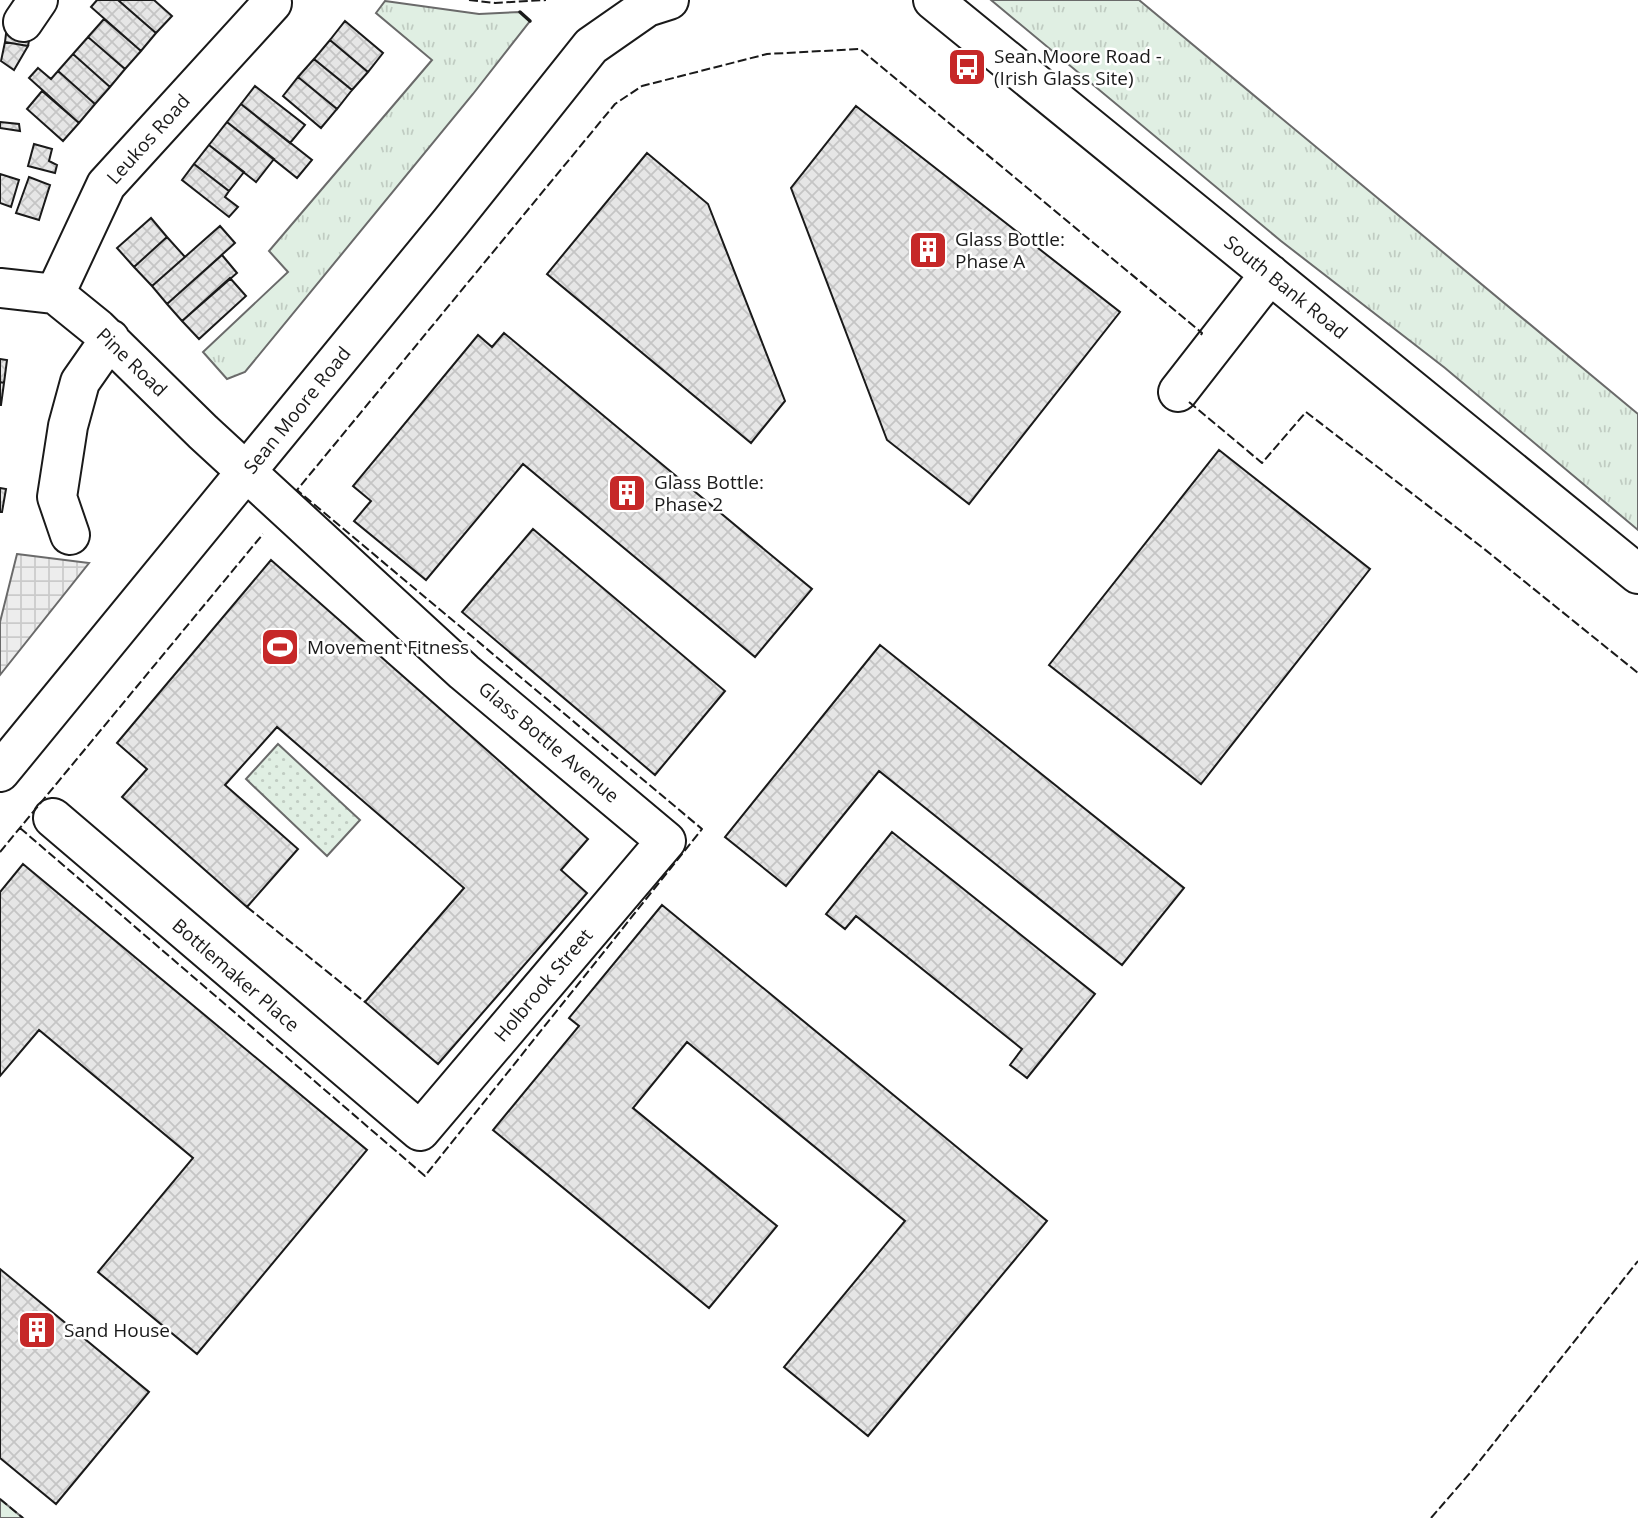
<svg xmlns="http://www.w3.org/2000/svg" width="1638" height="1518" viewBox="0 0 1638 1518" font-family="'Open Sans',sans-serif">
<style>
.grass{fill:url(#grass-tufts);stroke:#6a6a6a;stroke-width:2}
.park{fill:url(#park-dots);stroke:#6a6a6a;stroke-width:2}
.garden{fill:#e0efe3;stroke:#6a6a6a;stroke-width:2}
.plaza{fill:url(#plaza-grid);stroke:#6a6a6a;stroke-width:2}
.building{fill:url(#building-cross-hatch);stroke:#1a1a1a;stroke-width:2}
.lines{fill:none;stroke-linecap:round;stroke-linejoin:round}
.minor-casing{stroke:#1a1a1a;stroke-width:42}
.major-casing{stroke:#1a1a1a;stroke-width:42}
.minor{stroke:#fff;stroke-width:38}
.major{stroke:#fff;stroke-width:38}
.fence{stroke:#1a1a1a;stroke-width:2;stroke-dasharray:9 3.5;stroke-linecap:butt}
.wall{stroke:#1a1a1a;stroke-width:3.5}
.labels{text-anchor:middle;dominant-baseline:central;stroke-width:5;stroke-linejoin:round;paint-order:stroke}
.poi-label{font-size:19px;fill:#1a1a1a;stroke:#fff;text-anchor:start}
.street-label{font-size:19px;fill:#1a1a1a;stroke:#fff}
</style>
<defs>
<pattern id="grass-tufts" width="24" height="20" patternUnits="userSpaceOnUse" patternTransform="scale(1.75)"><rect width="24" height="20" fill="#e0efe3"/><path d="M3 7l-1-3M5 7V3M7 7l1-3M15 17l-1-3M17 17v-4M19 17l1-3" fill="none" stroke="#c0ccc2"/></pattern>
<pattern id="park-dots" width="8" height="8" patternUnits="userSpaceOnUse" patternTransform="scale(1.75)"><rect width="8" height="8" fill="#e0efe3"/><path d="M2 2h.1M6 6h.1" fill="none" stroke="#c0ccc2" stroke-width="1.8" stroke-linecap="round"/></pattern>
<pattern id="plaza-grid" width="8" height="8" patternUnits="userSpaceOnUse" patternTransform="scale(1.75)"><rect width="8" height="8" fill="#ededed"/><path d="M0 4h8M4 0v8" fill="none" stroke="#cbcbcb"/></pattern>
<pattern id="building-cross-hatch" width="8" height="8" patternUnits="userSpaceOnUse" patternTransform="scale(1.75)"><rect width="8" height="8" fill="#e6e6e6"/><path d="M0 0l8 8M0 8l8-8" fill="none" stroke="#c5c5c5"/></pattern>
</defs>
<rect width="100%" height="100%" fill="#fff"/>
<path class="grass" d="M 991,0 L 1139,0 L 1638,414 L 1638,530 L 1445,368 L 1281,241 Z
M 385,1 L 479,14 L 520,12 L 530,21 L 473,94 L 245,372 L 227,379 L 203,352 L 288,272 L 269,251 L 432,60 L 376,13 Z"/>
<path class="park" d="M 278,744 L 360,820 L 327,856 L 246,779 Z"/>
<path class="garden" d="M 0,1499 L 23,1518 L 0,1518 Z"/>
<path class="plaza" d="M 17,554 L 89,563 L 0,675 L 0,622 Z"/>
<path class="building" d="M 97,0 L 118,0 L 156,33 L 141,51 L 91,7 Z
M 121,0 L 154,0 L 172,16 L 156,33 L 119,1 Z
M 104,19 L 141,51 L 125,69 L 88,37 Z
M 345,21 L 383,53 L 368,72 L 330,40 Z
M 31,30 L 28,46 L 5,42 L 6,34 L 15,36 Z
M 88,37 L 125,69 L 110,87 L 73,54 Z
M 330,40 L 368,72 L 352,90 L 314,59 Z
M 5,42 L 28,46 L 14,70 L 1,61 Z
M 73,54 L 110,87 L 95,104 L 58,71 Z
M 314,59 L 352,90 L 337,109 L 298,77 Z
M 38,68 L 51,79 L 58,71 L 95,104 L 79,123 L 29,78 Z
M 298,77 L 337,109 L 321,128 L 283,96 Z
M 255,86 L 305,125 L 290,143 L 241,104 Z
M 42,91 L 79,123 L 63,141 L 27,109 Z
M 241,104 L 312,160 L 297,178 L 227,122 Z
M 856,106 L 1120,312 L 969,504 L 887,440 L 791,188 Z
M 0,122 L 19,124 L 20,131 L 0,128 Z
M 227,122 L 274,159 L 256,182 L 209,145 Z
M 34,144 L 52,149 L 49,161 L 57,165 L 55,173 L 28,166 Z
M 209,145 L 244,172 L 229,191 L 194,164 Z
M 647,153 L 708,204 L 785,401 L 751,443 L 547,274 Z
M 194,164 L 229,191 L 225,197 L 238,207 L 229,217 L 182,180 Z
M 0,174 L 19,180 L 11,207 L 0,203 Z
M 29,177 L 50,185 L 39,220 L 16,213 Z
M 151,218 L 167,237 L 134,267 L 117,248 Z
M 220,226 L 235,243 L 167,304 L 152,286 Z
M 167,237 L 185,257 L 152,286 L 134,267 Z
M 222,255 L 237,273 L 182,321 L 167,304 Z
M 230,278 L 246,296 L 199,339 L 182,321 Z
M 504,333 L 812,589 L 755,657 L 523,464 L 426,580 L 354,521 L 371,501 L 353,486 L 478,335 L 492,347 Z
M 0,359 L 7,360 L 4,383 L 0,382 Z
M 0,382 L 4,383 L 1,405 L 0,405 Z
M 1219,450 L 1370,569 L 1201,784 L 1049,665 Z
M 0,488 L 6,489 L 2,512 L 0,512 Z
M 533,529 L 725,691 L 655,775 L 462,612 Z
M 271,560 L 588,839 L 561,870 L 587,893 L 438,1064 L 365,1002 L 464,888 L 277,727 L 225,785 L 298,849 L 247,907 L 122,797 L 147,769 L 117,743 Z
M 880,645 L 1184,888 L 1122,965 L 879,771 L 786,886 L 725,837 Z
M 892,832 L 1095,994 L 1027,1078 L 1010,1065 L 1022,1049 L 856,916 L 845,929 L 826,914 Z
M 23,864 L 367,1150 L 197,1354 L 98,1272 L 193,1158 L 39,1030 L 0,1076 L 0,892 Z
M 662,905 L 1047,1221 L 868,1436 L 784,1367 L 905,1221 L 687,1042 L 633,1108 L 777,1226 L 709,1308 L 493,1130 L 579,1026 L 569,1018 Z
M 0,1269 L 149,1392 L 56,1504 L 0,1458 Z"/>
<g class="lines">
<defs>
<path id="minor" d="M 933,0 L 1638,574
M 23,22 L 38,0
M 0,288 L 55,294 L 97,328 L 203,432 L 464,672 L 666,841 L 420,1131 L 53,818
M 55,294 L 106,185 L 272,3
M 1178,392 L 1270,274
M 70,535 L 57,497 L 68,426 L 80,382 L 110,339"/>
<path id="major" d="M 0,772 L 450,223 L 591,46 L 647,7 L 669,0"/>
</defs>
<use href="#minor" class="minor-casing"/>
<use href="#major" class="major-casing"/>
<use href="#minor" class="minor"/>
<use href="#major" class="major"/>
<path class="fence" d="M 469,0 L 495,3 L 546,0
M 1189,402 L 1262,463 L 1306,412 L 1483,548 L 1638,673
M 20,828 L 425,1176 L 702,829 L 297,490 L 615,104 L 642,86 L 767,54 L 860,49 L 1202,333 L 1201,335
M 0,852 L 263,534
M 247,907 L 365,1002
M 0,1499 L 23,1518
M 1431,1518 L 1470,1473 L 1638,1261"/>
<path class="wall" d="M 520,12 L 530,21"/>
</g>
<defs>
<symbol id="bus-square" viewBox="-11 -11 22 22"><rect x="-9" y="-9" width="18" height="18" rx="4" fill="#c62828" stroke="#fff"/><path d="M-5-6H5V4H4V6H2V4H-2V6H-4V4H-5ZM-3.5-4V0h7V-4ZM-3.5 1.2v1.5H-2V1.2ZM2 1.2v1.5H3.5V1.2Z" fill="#fff"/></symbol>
<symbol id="building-square" viewBox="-11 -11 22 22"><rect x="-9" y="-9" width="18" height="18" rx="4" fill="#c62828" stroke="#fff"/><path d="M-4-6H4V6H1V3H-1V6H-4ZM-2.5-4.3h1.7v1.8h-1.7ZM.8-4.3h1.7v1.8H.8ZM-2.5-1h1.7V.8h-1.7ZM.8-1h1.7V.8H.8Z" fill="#fff"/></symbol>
<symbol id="stadium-square" viewBox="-11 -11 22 22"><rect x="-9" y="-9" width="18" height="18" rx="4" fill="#c62828" stroke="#fff"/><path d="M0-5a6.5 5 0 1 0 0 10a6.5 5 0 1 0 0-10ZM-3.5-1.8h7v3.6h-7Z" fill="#fff"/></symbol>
</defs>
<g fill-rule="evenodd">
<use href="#bus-square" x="945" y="45" width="44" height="44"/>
<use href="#building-square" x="906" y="228" width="44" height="44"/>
<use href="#building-square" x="605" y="471" width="44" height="44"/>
<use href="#stadium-square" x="258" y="625" width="44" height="44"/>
<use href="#building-square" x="15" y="1308" width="44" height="44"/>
</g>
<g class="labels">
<g class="poi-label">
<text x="994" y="56">Sean Moore Road -<tspan x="994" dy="22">(Irish Glass Site)</tspan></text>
<text x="955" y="239">Glass Bottle:<tspan x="955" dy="22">Phase A</tspan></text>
<text x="654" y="482">Glass Bottle:<tspan x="654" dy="22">Phase 2</tspan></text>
<text x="307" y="647">Movement Fitness</text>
<text x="64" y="1330">Sand House</text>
</g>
<g class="street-label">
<text transform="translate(148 139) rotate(-48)">Leukos Road</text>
<text transform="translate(1286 287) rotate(39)">South Bank Road</text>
<text transform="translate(132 362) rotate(44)">Pine Road</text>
<text transform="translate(297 410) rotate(-51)">Sean Moore Road</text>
<text transform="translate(549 742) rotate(40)">Glass Bottle Avenue</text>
<text transform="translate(236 975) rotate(41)">Bottlemaker Place</text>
<text transform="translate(543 985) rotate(-50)">Holbrook Street</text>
</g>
</g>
</svg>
